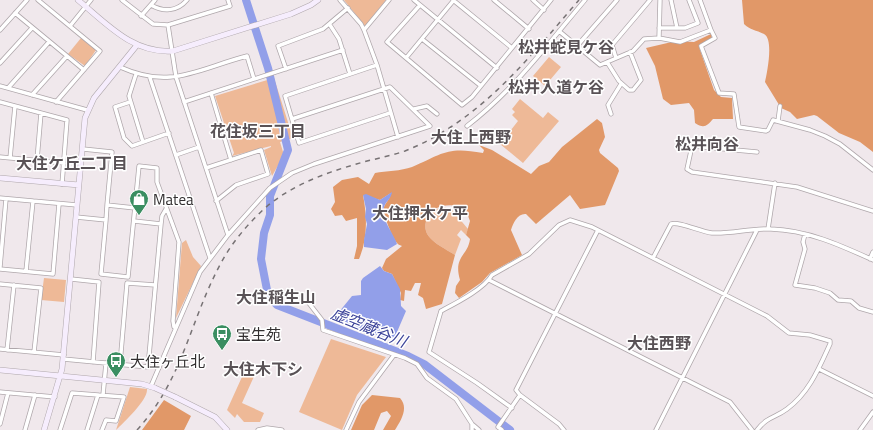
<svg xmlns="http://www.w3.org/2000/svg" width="873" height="430" viewBox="0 0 873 430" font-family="'Titillium Web','Noto Sans JP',sans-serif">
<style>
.green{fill:#eeb997}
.forest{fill:#e19868}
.water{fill:#929fe9}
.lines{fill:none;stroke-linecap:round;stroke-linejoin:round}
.river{stroke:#929fe9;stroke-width:8}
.street-casing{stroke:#afa7ab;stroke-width:5}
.secondary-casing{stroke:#afa7ab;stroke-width:6}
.street{stroke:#fff;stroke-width:3.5}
.secondary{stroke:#f6edfd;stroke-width:5}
.rail{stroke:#777274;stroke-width:1.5;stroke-dasharray:5 5;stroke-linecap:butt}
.secondary-bridge-casing{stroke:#afa7ab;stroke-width:6;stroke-linecap:butt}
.secondary-bridge{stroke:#f6edfd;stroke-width:5}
.labels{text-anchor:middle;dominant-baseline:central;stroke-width:3;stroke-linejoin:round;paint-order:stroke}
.poi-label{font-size:15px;fill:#322f30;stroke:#fff;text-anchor:start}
.neighbourhood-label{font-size:16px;font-weight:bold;fill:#595256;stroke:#fff}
.water-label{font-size:16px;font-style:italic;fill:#3d449a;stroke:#fff}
</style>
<rect width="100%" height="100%" fill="#f0e8ec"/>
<path class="green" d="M 344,0 L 386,0 L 365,26 Z
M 81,38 L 96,50 L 85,66 L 68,54 Z
M 549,57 L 561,67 L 545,86 L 533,76 Z
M 274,78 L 293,138 L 280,142 L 284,155 L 272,176 L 264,150 L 271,147 L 271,146 L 232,156 L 234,153 L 215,96 Z
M 520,99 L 543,118 L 548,112 L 559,121 L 523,163 L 500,144 L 518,121 L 512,115 L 515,112 L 512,109 Z
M 444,207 L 452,210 L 468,229 L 466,235 L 461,230 L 457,235 L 461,239 L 455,255 C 436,243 414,235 432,210 Z
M 186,240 L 193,257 L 201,266 L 176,318 L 182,243 Z
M 44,278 L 66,280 L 64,302 L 41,300 Z
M 331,339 L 386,357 L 357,395 L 342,430 L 299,412 Z
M 246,368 L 256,372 L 242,403 L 264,413 L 260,422 L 244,422 L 237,414 L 235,418 L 227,410 Z
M 130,387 L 147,389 C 148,400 124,422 116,430 Z"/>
<path class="forest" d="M 742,0 L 873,0 L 873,152 L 860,142 L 839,133 L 817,116 L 814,115 L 797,119 L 790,112 L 781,108 L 765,82 C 767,73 774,39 764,34 C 756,30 750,30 744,24 Z
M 711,34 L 712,38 L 699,47 L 714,90 L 721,97 L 732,98 L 733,119 L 713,119 C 707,126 704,129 695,123 L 694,110 L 689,103 L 671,105 L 663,99 L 655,66 L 646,48 L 676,41 L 694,42 Z
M 597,119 L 602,123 L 605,137 L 599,150 L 600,153 L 618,168 L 619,171 L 605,205 L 580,209 L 570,195 L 536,224 L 526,214 C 518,213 513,223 511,230 L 522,255 L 490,273 L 482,282 L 459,298 L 455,293 L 456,286 L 460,280 C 453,256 468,256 470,239 L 466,235 L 470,221 L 465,208 C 453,204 444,204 432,210 C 414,235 436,243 455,255 L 442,304 L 426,309 L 423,298 L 418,295 L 421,283 L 415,283 L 411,291 L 405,290 L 404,301 L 400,300 L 401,293 L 392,274 L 384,271 L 382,268 L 386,259 L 402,246 C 401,245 398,245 397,243 C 393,239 382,213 384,207 C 386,202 390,199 391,193 L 380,200 L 363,195 C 367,216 368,238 359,259 L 354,259 L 357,246 L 357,218 L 346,221 L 342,215 L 335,216 L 331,209 L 335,202 L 333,187 L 342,180 L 358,177 L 369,184 L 375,173 C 386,171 401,171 412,167 C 442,154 447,146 483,153 L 484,150 L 479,145 L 492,150 L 531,174 L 539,166 L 549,162 L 562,147 Z
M 372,395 L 400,398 C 409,408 401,420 395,430 L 383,430 L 391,416 L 387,411 L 381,413 L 374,430 L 351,430 L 362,405 Z
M 164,400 L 191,416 L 184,430 L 142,430 Z"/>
<path class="water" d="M 392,192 C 391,199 386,201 384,207 C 380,218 394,234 397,244 L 387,250 L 364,247 L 364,240 L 367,224 L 365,217 L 366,209 L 363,195 L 366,194 L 380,200 Z
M 380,266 L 384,271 L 392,274 L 400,289 L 401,306 L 406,311 L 394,339 C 375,335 354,330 339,317 L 339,312 L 352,296 L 361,295 L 361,281 L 363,278 Z"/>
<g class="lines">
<path class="river" d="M 246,0 L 268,68 L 288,150 L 270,196 L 270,215 L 264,233 L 261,259 L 268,295 L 277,305 L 408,356 L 424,364 L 510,430"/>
<defs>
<path id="street" d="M 38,0 L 100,51 L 56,102
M 122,0 L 153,24 L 168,25 L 230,6 L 228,0
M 340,0 L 361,24 L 364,30 L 377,65 L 398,137
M 414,0 L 497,68
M 453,0 L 512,48
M 494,0 L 529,29
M 533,0 L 544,10
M 671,0 L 677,28
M 151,5 C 163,12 177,12 187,0
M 420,5 L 387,42 L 462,105 L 472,97 L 551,0
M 15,13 L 84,70
M 141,16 L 155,0
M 168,25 L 176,77 L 228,235
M 330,25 L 339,39 L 350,74
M 70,26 L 91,0
M 659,28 L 685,28 L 698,23 L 689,0
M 0,30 L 27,0
M 364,30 L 389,0
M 711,30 L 715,38 L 701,46 L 719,93 L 734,94 L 739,127 L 766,131 L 768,130 L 773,120 L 810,130 L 825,136 L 840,144 L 873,170
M 559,31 L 600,65 L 633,51 L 644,39 L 659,38 L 680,42 L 711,30 L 700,0
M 659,38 L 660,0
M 422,39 L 481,86
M 577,46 L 617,0
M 406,58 L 454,0
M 616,58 L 612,45 L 650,0
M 607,62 L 619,81 L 629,90 L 633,90 L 641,80 L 630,52
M 0,63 L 32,28
M 377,65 L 285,96 L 299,143 L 390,113
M 120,67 C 171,90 197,69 247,56 L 254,79
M 286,69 L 278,46 L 323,29 L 348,8
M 136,74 L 129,96 L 143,142
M 150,78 L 210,258
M 0,86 L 87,110
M 8,88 L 49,42
M 211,93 L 231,160
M 32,95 L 67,56
M 0,102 L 67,120 L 62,184
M 130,102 L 115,107 L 124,138 L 132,146 L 169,133
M 184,102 L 343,50
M 414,109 L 427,106 L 437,114
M 611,114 L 608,105 L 621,84
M 778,121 L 780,106
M 467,126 C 513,91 548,44 585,0
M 83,149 L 112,152 L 107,205
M 757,152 L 692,146 L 687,169 L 692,172 L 797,187 L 873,211
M 176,155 L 199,147
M 0,157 L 64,163
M 10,158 L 15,106
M 37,160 L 41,113
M 206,168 L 261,150 L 268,174 L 236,185 L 216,201
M 0,198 L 77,205
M 76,217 L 106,220 L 107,205 L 135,208
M 106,220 L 101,274 L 128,277 L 139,166 L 157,168 L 157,182 L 179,242 L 173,321 L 174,327
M 134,221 L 161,224
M 768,229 L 775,183
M 805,234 L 803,242 L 805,249 L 795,285 L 815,288 L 830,293 L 838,300 L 851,301 L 859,308 L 873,312
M 653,258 L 671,224 C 679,221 701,232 712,233 C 732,234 751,228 771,229 C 807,230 840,245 873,260
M 870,259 L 873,252
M 0,267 L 6,199
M 0,269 L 53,274 L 59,204
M 26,271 L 33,201
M 71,279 L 99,282 L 93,362
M 489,280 L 730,402 L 752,430
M 0,284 L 41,288 L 34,352
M 308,302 L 322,320 L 323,330 L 405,358 L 417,364 L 427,378 L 456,399 L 472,424 L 479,430
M 0,349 L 64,355
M 7,350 L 14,285
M 63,359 L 148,367 L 161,224 L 162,216 L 166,209
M 120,364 L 127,283 L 155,285
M 819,369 L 873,396
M 151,386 L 200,272 L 228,235 L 270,188 L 292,173 L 314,164 L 430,126 L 390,87 L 292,119
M 0,392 L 55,397
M 103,395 L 106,363
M 512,408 L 477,383 L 429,352 L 441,311 C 456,303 484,289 492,275 L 529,254 L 559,225 L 570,220 L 592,227 L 767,316 L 789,333 L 810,335 L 830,341 L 830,344 C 819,368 809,393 787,409 C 775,418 768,416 757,430
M 0,424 L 8,393
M 25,430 L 35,395
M 60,430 L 72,393 L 124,397 L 116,421 L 106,420 L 102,430
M 87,430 L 98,395
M 258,430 L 267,428 L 282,430
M 346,430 L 359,402 L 394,355
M 472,430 L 472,424
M 502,430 L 498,427 L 520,395
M 564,430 L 559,424 L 520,395 L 516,390 L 598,230
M 656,430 L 757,230
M 860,430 L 873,412"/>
<path id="secondary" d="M 78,0 C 107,24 133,54 173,51 L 291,14 L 311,5 L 318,0
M 0,178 L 79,185
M 0,370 L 142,384 L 155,388
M 175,397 L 215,417 L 227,430
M 44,430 L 62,369 L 85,118 L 94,98 L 137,45"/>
</defs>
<use href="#street" class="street-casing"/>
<use href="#secondary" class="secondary-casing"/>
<use href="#street" class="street"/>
<use href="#secondary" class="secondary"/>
<path class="rail" d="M 137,430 C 184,378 189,322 221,263 C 232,242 248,224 265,208 C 294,183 331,171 367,161 C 380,158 393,155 405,151 C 480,121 528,59 579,0"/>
<defs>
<path id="secondary-bridge" d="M 155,388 L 175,397"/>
</defs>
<use href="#secondary-bridge" class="secondary-bridge-casing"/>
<use href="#secondary-bridge" class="secondary-bridge"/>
</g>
<defs>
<symbol id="shop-pin" viewBox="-11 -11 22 30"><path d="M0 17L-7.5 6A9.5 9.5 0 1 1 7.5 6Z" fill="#3a8e61" stroke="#fff"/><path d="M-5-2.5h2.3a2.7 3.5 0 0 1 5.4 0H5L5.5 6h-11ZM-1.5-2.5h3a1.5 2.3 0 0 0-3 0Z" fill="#fff"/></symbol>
<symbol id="bus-pin" viewBox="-11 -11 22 30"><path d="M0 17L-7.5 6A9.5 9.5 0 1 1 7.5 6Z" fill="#3a8e61" stroke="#fff"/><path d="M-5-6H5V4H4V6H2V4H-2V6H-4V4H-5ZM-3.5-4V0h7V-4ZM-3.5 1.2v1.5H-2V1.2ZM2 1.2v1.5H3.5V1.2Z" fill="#fff"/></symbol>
</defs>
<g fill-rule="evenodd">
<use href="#shop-pin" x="128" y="188" width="22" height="30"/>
<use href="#bus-pin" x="211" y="323" width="22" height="30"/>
<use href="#bus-pin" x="105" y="350" width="22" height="30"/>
</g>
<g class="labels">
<g class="poi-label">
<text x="153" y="199">Matea</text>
<text x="236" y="334">宝生苑</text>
<text x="130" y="361">大住ヶ丘北</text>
</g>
<g class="neighbourhood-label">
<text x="566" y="47">松井蛇見ケ谷</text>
<text x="556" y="87">松井入道ケ谷</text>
<text x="258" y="131">花住坂三丁目</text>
<text x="471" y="137">大住上西野</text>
<text x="707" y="144">松井向谷</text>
<text x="72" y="163">大住ケ丘二丁目</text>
<text x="420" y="213">大住押木ケ平</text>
<text x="276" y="297">大住稲生山</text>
<text x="659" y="343">大住西野</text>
<text x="263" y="369">大住木下シ</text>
</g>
<g class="water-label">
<text transform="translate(369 327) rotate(22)">虚空蔵谷川</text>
</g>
</g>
</svg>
